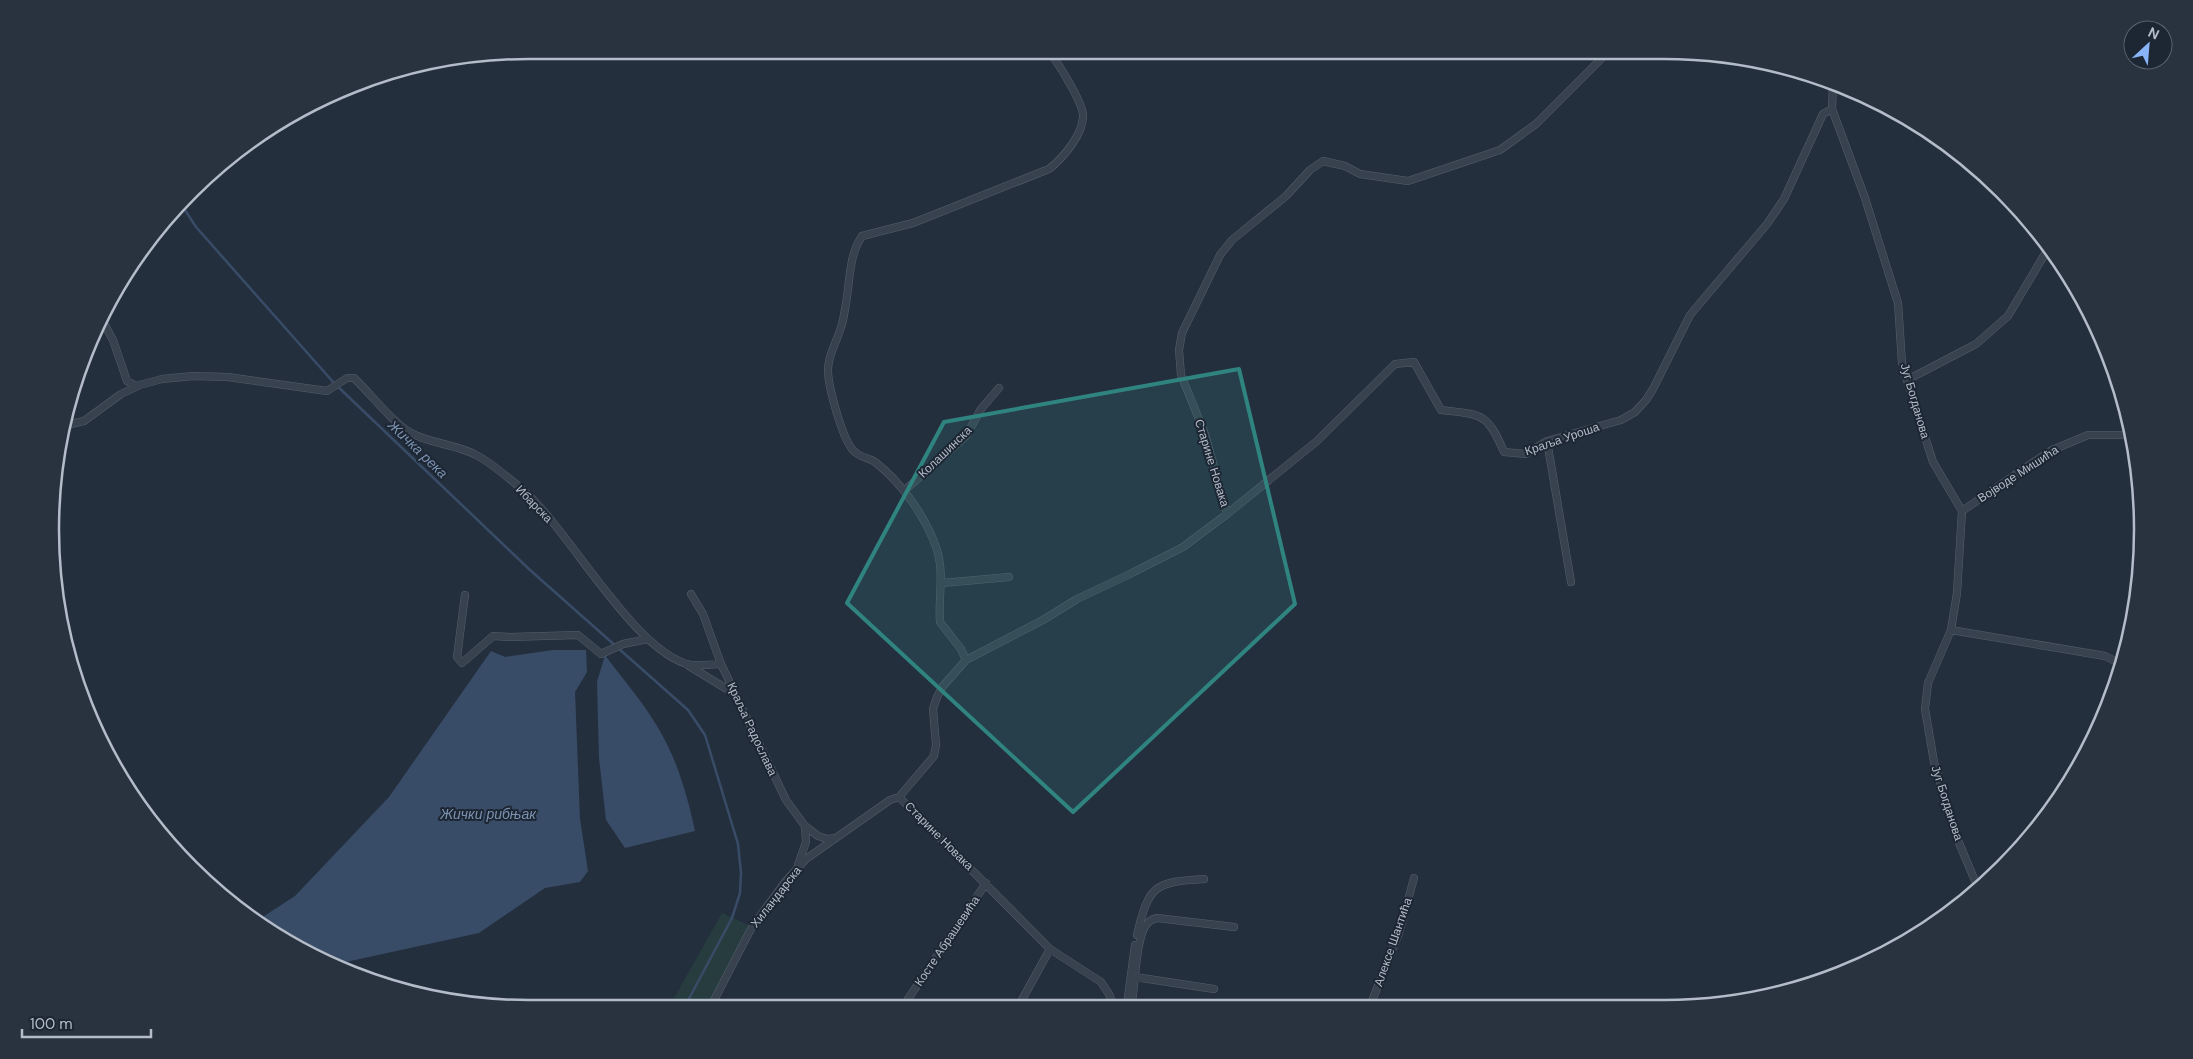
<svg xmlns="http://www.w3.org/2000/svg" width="2193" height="1059" viewBox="0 0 2193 1059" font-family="'DM Sans',sans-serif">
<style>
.grass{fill:#263c3f}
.water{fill:#394c67}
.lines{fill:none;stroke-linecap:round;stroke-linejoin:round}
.stream{stroke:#394c67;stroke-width:2.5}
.street-casing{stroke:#565f6c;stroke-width:8}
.street{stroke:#38414e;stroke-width:7}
.marked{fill:#308480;fill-opacity:0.2;stroke:#308480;stroke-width:4;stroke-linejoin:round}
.labels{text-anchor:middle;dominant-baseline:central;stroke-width:4;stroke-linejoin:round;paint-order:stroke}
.street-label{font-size:12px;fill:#b4bcc9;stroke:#1d2633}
.water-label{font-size:14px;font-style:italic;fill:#7c92b1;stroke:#1d2633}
.rim{fill:none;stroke:#b4bcc9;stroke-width:2.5}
</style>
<rect width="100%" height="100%" fill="#242f3e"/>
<path class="grass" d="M 722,913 L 752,927 L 710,1008 L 668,1009 Z"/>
<path class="water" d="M 553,650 L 586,650 L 587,672 L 575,692 L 580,819 L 588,871 L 580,882 L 545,888 L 479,933 L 332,965 L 263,928 L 255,922 L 295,896 L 389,797 L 491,651 L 505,657 Z
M 605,655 C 622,678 642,701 657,726 C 677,759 687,794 695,831 L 625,848 L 606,820 L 599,758 L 597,682 Z"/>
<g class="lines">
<path class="stream" d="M 183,207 L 196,227 L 334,383 L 530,570 L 688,710 L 705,735 L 738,844 L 741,873 L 740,893 L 732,918 L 684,1008"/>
<defs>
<path id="street" d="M 1833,82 L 1832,109 L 1865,198 L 1898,303 L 1902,363 L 1907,380 L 1933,462 L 1962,511 L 1957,593 L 1951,630 L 1928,683 L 1925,709 L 1934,762 L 1957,838 L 1978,888
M 101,318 L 113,340 L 127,381 L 136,386 L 162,379 L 193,376 L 228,377 L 327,391 L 347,378 L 354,378 C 371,394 392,422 411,433 C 431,444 456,444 476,455 C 492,463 508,478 522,489 C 569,529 634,653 691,665 C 700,666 711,664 721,664
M 1907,380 L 1976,344 L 2008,316 L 2049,247
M 62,426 L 84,421 L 121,394 L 138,386
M 1547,441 L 1571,582
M 905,490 L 966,436 L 981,409 L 999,388
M 1962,511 L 2050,451 L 2088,435 L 2123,435 L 2134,438
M 1227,514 L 1205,434 L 1181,375 L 1179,350 L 1182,333 L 1220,255 L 1232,240 L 1286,196 L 1310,170 L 1323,161 L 1345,166 L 1360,174 L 1408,181 L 1500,150 L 1536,124 L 1610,50
M 942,583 L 1009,577
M 691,594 L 703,614 L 721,664 L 786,800 L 805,826 L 818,836 L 827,839 L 836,838
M 465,595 L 457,657 L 462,663 L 493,636 L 510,637 L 578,635 L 601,654 L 623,644 L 648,639
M 1951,630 L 2105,656 L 2121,664
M 966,660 L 961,649 L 940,622 C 938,597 945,572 936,547 C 925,516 901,482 875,462 C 869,458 860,457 855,452 C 843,443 828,386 828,370 C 828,354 837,342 841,327 C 843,322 844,315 845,309 C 850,286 848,256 862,236 L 913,223 L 1049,169 C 1063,158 1084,134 1083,114 C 1081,100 1057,60 1047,50
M 689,666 L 735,694
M 899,797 L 1050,949 L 1101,982 L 1109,994 L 1114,1007
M 798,865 L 806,842 L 805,826
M 1137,935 C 1149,885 1154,882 1204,879
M 1135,977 L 1214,989
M 1128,997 L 1135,945
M 908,999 L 986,883
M 1370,1006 L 1399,933 L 1414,878
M 1018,1007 L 1050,949
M 1127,1007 L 1132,1002 C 1135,985 1136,936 1147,924 C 1149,921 1153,919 1157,918 L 1234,927
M 710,1008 L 752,927 L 785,882 L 806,859 L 890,800 L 899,797 L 934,756 L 936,745 L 933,709 L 937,697 L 943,686 L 966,660 L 1043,620 L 1077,599 L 1130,574 L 1183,547 L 1227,514 L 1317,441 L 1395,364 L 1414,362 L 1441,410 C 1482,415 1487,412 1504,452 L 1526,454 L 1547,441 L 1621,420 L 1635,412 L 1646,400 L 1653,389 L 1690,315 L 1767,224 L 1784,199 L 1823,114 L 1832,109"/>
</defs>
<use href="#street" class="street-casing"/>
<use href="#street" class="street"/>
</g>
<path class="marked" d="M 1239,369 L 1295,604 L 1073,812 L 847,603 L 944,422 Z"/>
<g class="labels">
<g class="street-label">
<text transform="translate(1915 401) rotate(74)">Југ Богданова</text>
<text transform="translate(1562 439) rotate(-19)">Краља Уроша</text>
<text transform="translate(945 452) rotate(-44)">Колашинска</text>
<text transform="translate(1212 463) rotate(73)">Старине Новака</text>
<text transform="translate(2018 474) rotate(-33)">Војводе Мишића</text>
<text transform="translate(534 504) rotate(46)">Ибарска</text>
<text transform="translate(752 729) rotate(65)">Краља Радослава</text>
<text transform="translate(1947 803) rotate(72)">Југ Богданова</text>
<text transform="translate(939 836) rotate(45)">Старине Новака</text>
<text transform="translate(776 897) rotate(-52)">Хиландарска</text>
<text transform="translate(947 941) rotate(-56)">Косте Абрашевића</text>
<text transform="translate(1393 942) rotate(-71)">Алексе Шантића</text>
</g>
<g class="water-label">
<text transform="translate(418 449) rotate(44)">Жичка река</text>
<text x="488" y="814">Жички рибњак</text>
</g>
</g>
<path d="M0 0H2193V1059H0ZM529 59H1664A470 470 0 0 1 2134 529V530A470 470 0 0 1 1664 1000H529A470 470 0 0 1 59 530V529A470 470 0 0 1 529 59Z" fill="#29323f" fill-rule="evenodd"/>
<path class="rim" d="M529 59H1664A470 470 0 0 1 2134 529V530A470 470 0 0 1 1664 1000H529A470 470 0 0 1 59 530V529A470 470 0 0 1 529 59Z"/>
<g transform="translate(2148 45) rotate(26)"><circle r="24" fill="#1d2633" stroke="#59626f"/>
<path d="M0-4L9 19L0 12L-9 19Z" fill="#8ab4f8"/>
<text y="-8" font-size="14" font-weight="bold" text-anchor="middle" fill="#b4bcc9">N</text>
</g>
<path d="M22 1029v8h129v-8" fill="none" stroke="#b4bcc9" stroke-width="2.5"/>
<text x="30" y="1029" font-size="15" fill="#b4bcc9" stroke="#1d2633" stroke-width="4" paint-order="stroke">100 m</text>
</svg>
